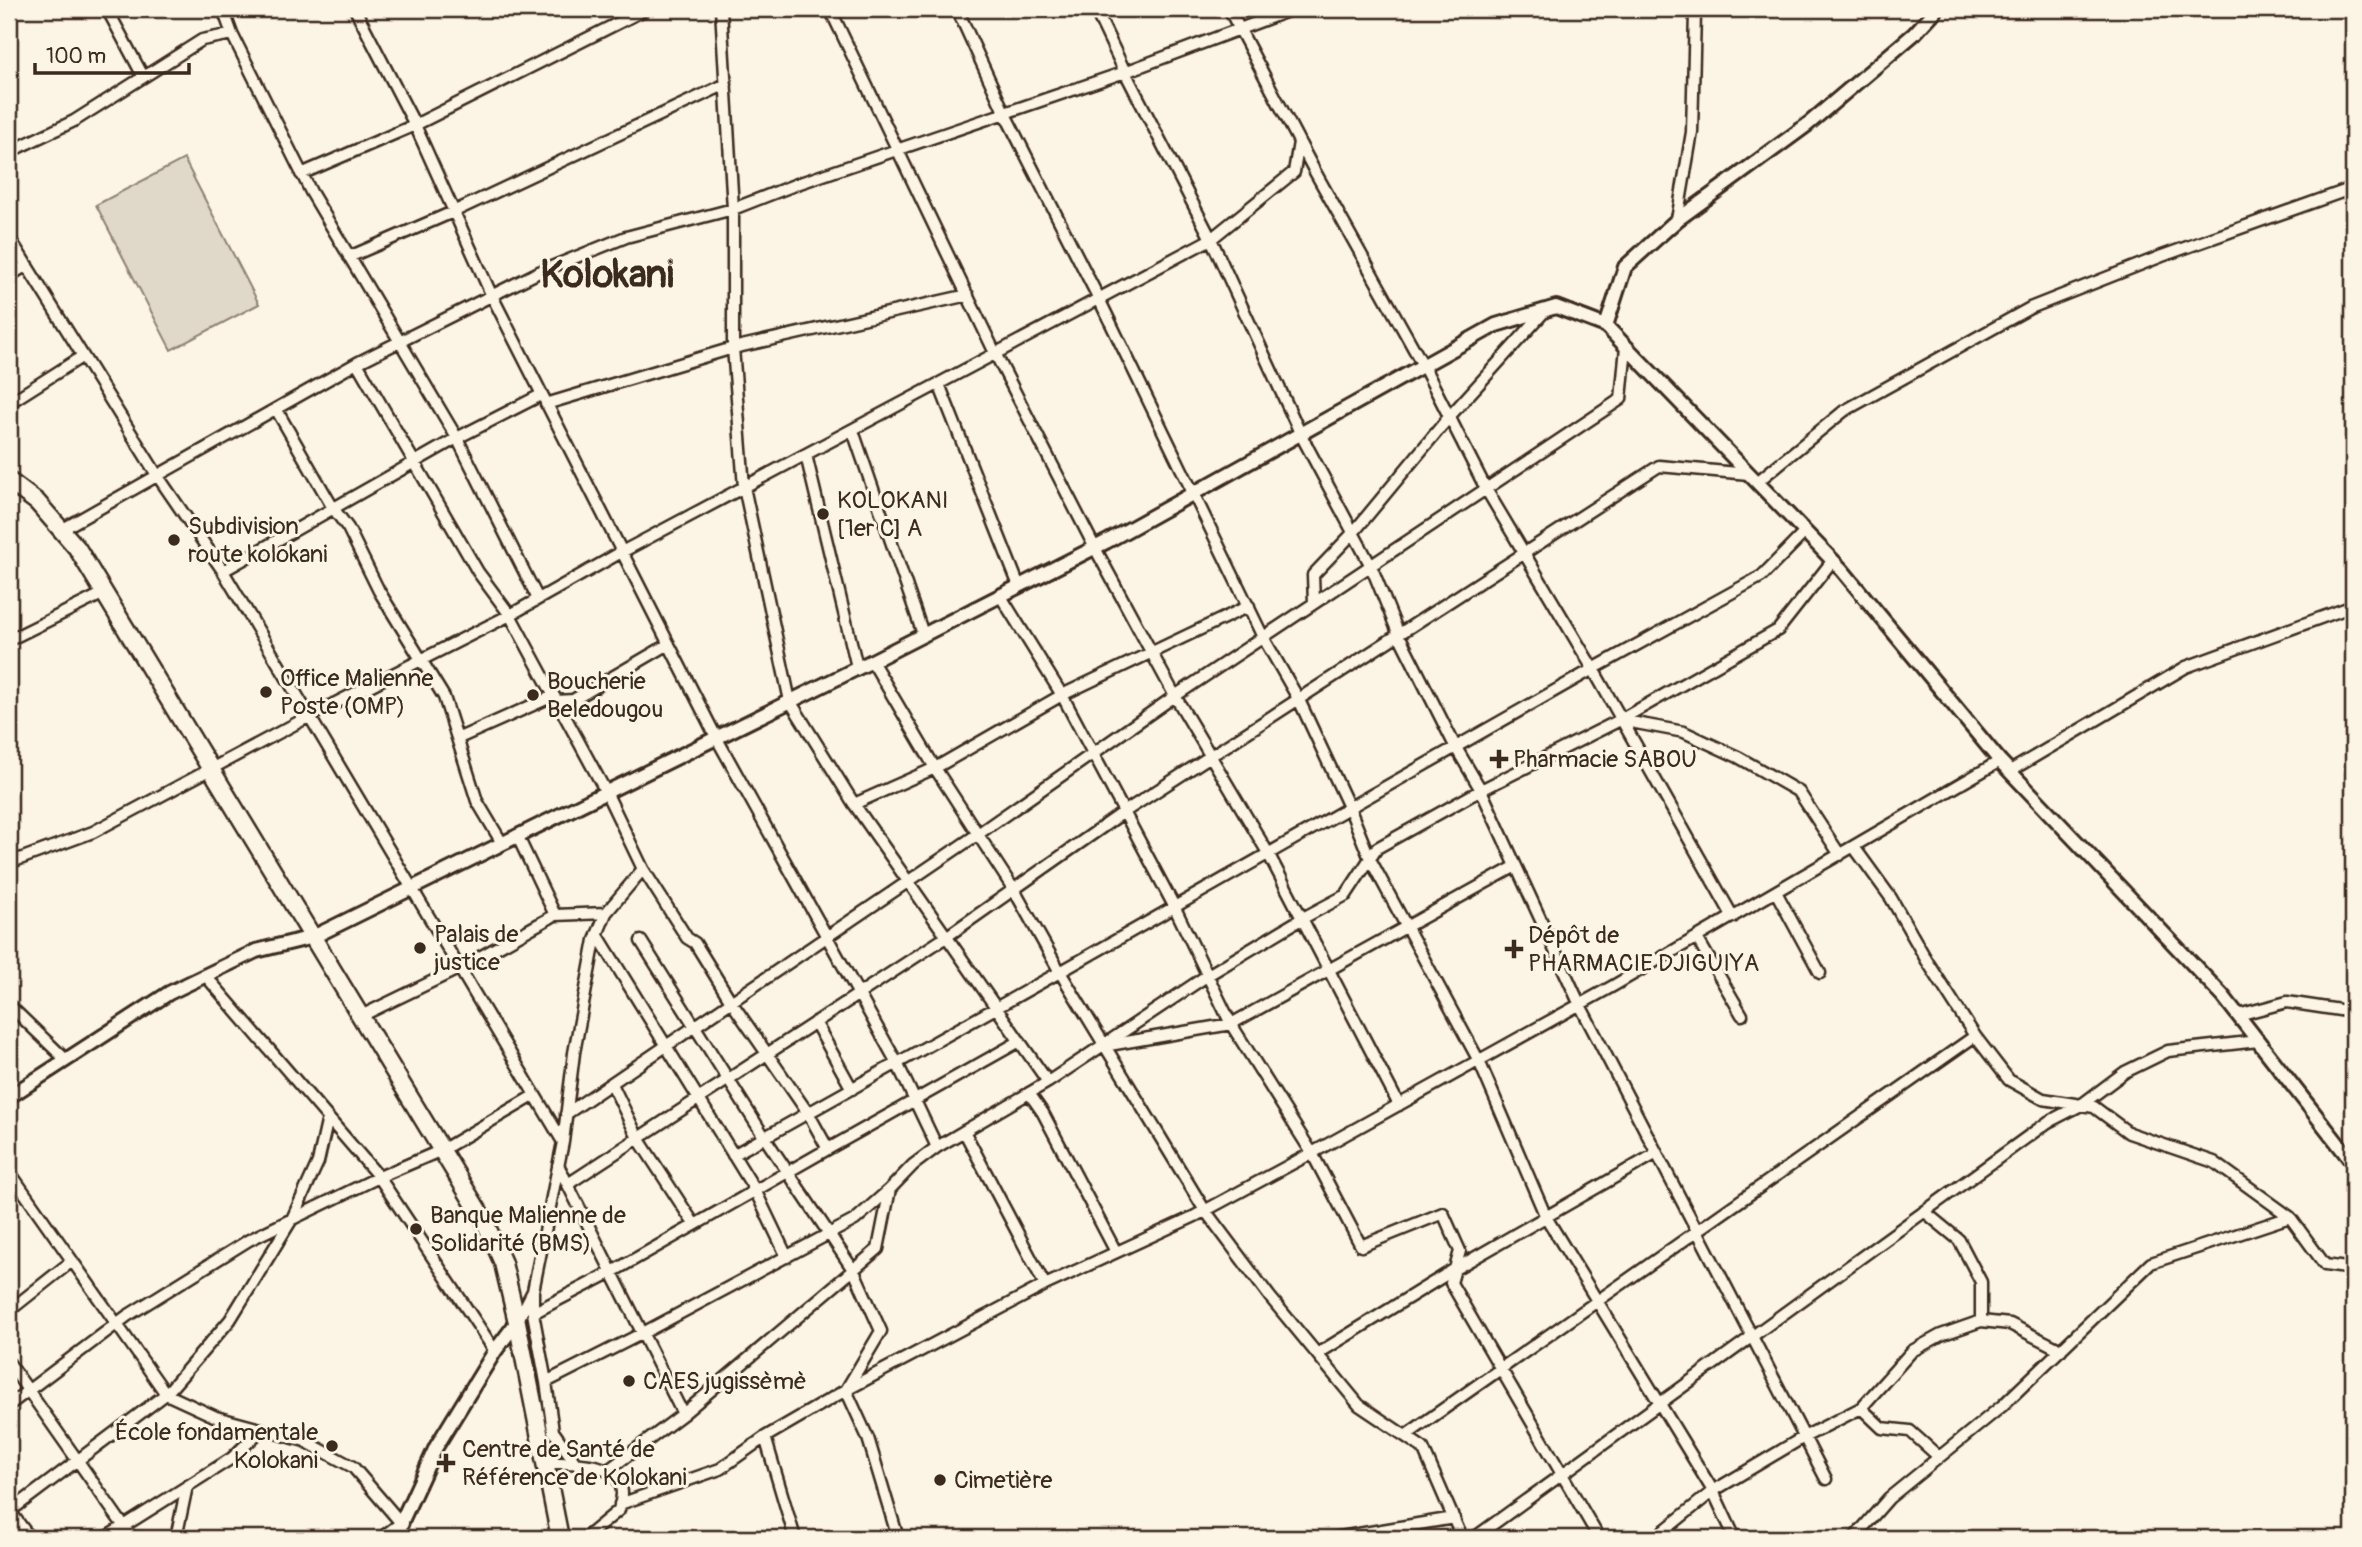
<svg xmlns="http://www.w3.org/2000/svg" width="2362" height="1547" viewBox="0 0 2362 1547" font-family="Pangolin,sans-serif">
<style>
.green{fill:#e0d8c8;stroke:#8e8173;stroke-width:2}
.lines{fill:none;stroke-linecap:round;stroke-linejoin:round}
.minor-casing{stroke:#3b2a1e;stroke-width:15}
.tertiary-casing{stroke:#3b2a1e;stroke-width:18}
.secondary-casing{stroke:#3b2a1e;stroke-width:19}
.trunk-casing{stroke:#3b2a1e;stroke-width:21}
.minor{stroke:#fcf5e5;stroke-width:10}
.tertiary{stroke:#fcf5e5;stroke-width:12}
.secondary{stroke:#fcf5e5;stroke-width:14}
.trunk{stroke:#fcf5e5;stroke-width:16}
.poi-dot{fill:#3b2a1e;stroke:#fcf5e5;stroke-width:2.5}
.labels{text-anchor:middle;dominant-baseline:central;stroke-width:6;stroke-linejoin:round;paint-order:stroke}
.poi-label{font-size:24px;fill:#3b2a1e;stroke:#fcf5e5;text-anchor:start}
.town-label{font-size:38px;font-weight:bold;fill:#3b2a1e;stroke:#fcf5e5}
</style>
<rect width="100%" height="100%" fill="#fcf5e5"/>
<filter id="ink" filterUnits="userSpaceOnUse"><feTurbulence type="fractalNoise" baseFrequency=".0143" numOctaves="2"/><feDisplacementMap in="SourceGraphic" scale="14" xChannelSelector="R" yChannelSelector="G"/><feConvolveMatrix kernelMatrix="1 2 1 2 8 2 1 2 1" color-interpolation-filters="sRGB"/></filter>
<g filter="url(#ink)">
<path class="green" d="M 184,159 L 259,304 L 171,350 L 96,205 Z"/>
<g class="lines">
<defs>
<path id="minor" d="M 107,9 L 143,76
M 223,9 L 232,34 L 311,192 L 457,438 L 538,599
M 355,9 L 415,125 L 491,294 L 716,737 L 897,1063 L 937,1147
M 721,9 L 733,209 L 733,348 L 744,487 L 790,701 L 854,804 L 1048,1082
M 830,9 L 996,355 L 1095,548 L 1175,696 L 1268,853 L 1399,1105
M 957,9 L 1005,114 L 1099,299 L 1263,637 L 1299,700 L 1349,807 L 1370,859 L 1479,1061 L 1546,1217 L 1713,1491 L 1735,1538
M 1095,9 L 1125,72 L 1211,239 L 1301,435 L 1371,566 L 1399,635 L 1455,746 L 1481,790 L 1580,1005 L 1826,1479
M 1229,9 L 1314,170 L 1424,367 L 1486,489 L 1593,669 L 1733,917
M 9,152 L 74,121 L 202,40 L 232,34
M 301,174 L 415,125 L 646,9
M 1677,220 L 1692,132 L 1695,13 L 1697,9
M 9,237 L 157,475 L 223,571 L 563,1142
M 349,257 L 453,212 L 726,84
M 9,276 L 27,265
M 357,363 L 478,572 L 510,615 L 606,792 L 643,869 L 687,938 L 695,943 L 732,1003 L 808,1113 L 828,1149 L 612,1272 L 533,1313 L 533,1291
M 939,384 L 1019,586
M 9,403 L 83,356
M 546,404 L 733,348 L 968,295
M 276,409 L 333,508 L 348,528 L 379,591 L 444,697 L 477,801 L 502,843
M 853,431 L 923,634
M 806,455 L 857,667
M 1757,482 L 1844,411 L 2030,308 L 2162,256 L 2353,188
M 61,530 L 357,363 L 539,272 L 626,237 L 733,209 L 797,184 L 1125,72 L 1293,9
M 223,571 L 457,438 L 541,395
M 1000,595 L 1062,695 L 1174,906 L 1231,1024 L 1312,1153 L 1361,1246 L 1443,1213 L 1460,1251 L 1451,1283 L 1599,1538
M 1314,603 L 1313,575 L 1353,533 L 1449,417 L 1545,311
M 9,640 L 104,593
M 872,661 L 935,768 L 1014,890 L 1060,972 L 1204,1209 L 1270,1297 L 1359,1405 L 1423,1448 L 1462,1538
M 1620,720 L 1684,732 L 1738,757 L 1799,792 L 1840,855
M 459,738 L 551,697 L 557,701 L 573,700 L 669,644
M 2010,771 L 2186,667 L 2353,606
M 854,804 L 935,768 L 1062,695 L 1249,606
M 517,835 L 555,915
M 1854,847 L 1891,898 L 1927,961 L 1975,1036 L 2009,1080 L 2043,1099 L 2094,1107 L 2129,1133 L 2214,1162 L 2290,1217 L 2325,1265 L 2353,1269
M 9,863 L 93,832 L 310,716 L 510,615 L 618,554 L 1211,239 L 1294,172 L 1299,142
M 1776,892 L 1820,973
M 597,934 L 755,1190 L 787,1257
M 1697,938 L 1742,1015
M 641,941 L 765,1138 L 854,1271 L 881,1331 L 846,1390 L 868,1438 L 898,1538
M 205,975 L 379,1177 L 495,1351
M 9,1005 L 65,1059
M 2238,1015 L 2287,1002 L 2353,1012
M 361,1016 L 460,968 L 555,915 L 606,913
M 815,1022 L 852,1089
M 1109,1045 L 1231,1024 L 1516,866
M 612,1084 L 638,1138 L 694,1224
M 1029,1093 L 1043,1113 L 1116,1252
M 566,1114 L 978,834 L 1175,696 L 1621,399 L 1626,347
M 964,1131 L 1045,1285
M 828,1149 L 1020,1041
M 733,1155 L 1060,972 L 1593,669 L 1762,576 L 1805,532
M 558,1165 L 683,1414
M 9,1171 L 166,1394 L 216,1417 L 305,1441 L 353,1467 L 401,1523 L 381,1538
M 568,1184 L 946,937 L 1124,812 L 1659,466 L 1749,474
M 1925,1212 L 1959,1240 L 1981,1282 L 1981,1321
M 9,1311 L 72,1261
M 533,1313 L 546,1382 L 643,1333 L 855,1220 L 890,1189 L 913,1165 L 937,1147 L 1048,1082 L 1208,975 L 1303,918 L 1346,895 L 1377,848 L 1481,790 L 1620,720 L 1778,630 L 1833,560
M 517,1322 L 533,1291 L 563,1142 L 574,1053 L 595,940 L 606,913 L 643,869
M 1317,1354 L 1455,1269 L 1657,1153
M 9,1363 L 132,1538
M 546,1382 L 553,1431 L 576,1464
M 9,1405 L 127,1316 L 249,1240 L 379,1177 L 442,1150 L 535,1095
M 1861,1408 L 1882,1428 L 1910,1431 L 1939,1457
M 1405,1436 L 1975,1036
M 765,1437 L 795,1538
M 546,1463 C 569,1463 621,1459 622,1493 C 622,1499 620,1505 619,1510 L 585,1538
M 607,1471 L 683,1414 L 878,1249 L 890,1189
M 620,1504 L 720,1469 L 765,1437 L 846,1390 L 1045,1285 L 1195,1216 L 1312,1153 L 1613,986 L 2000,761
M 9,1510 L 30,1538
M 9,1512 L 166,1394 L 230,1320 L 292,1219 L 318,1162 L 328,1118
M 105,1538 L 232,1458 L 262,1429
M 176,1538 L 187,1486
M 1334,1538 L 1454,1518
M 1474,1538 L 2048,1122 L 2081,1105 L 2125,1072 L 2168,1051 L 2258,1041
M 1655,1538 L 1713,1491 L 1804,1437 L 1861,1408 L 1912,1351 L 1941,1335 L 1981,1321 L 2010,1324 L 2061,1350
M 1854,1538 L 1889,1498 L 2002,1406 L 2151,1263 L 2290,1217"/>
<path id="tertiary" d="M 1606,326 L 1625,267 L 1677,220 L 1807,125 L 1914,34 L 1937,9
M 9,1097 L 169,993 L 256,951 L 313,937 L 872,661 L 1106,542 L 1496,325 L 1556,307 L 1606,326 L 1842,570 L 2000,761 L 2223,996 L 2353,1163
M 401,1523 L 436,1447 L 495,1351 L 517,1322"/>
<path id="secondary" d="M 394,1538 L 401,1523"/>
<path id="trunk" d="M 9,481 L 37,502 L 77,548 L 484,1220 L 503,1263 L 517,1322 L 560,1538"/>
</defs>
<use href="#minor" class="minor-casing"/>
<use href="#tertiary" class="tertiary-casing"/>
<use href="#secondary" class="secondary-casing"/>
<use href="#trunk" class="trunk-casing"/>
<use href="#minor" class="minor"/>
<use href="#tertiary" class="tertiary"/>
<use href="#secondary" class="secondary"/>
<use href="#trunk" class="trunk"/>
</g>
</g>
<g class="poi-dot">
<circle cx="823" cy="514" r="7"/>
<circle cx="174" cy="540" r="7"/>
<circle cx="266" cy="692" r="7"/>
<circle cx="533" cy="695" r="7"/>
<path d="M1495.5 748.5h7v7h7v7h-7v7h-7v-7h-7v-7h7z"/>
<circle cx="420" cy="948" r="7"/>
<path d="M1510.5 938.5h7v7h7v7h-7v7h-7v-7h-7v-7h7z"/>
<circle cx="416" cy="1229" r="7"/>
<circle cx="629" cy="1381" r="7"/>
<circle cx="332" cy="1446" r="7"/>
<path d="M442.5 1452.5h7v7h7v7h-7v7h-7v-7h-7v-7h7z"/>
<circle cx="940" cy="1480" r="7"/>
</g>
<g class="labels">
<g class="poi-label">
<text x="837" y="500">KOLOKANI<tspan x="837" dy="28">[1er C] A</tspan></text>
<text x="188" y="526">Subdivision<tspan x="188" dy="28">route kolokani</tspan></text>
<text x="280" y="678">Office Malienne<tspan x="280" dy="28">Poste (OMP)</tspan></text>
<text x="547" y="681">Boucherie<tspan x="547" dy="28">Beledougou</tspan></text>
<text x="1513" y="759">Pharmacie SABOU</text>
<text x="434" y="934">Palais de<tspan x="434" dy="28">justice</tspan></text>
<text x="1528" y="935">Dépôt de<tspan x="1528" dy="28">PHARMACIE DJIGUIYA</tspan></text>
<text x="430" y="1215">Banque Malienne de<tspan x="430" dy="28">Solidarité (BMS)</tspan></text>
<text x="643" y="1381">CAES jugissèmè</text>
<text x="318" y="1432" text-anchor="end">École fondamentale<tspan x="318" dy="28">Kolokani</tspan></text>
<text x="462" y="1449">Centre de Santé de<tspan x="462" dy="28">Référence de Kolokani</tspan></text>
<text x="954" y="1480">Cimetière</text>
</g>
<g class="town-label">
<text x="607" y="275">Kolokani</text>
</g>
</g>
<rect width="2362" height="1547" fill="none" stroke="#fcf5e5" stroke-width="35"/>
<rect x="18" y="18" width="2327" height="1512" fill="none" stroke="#3b2a1e" stroke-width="2.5" filter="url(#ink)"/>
<path d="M35 63v10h154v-10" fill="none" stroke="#3b2a1e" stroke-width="3.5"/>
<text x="46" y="63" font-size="21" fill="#3b2a1e" stroke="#fcf5e5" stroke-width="5" paint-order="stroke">100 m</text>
</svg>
